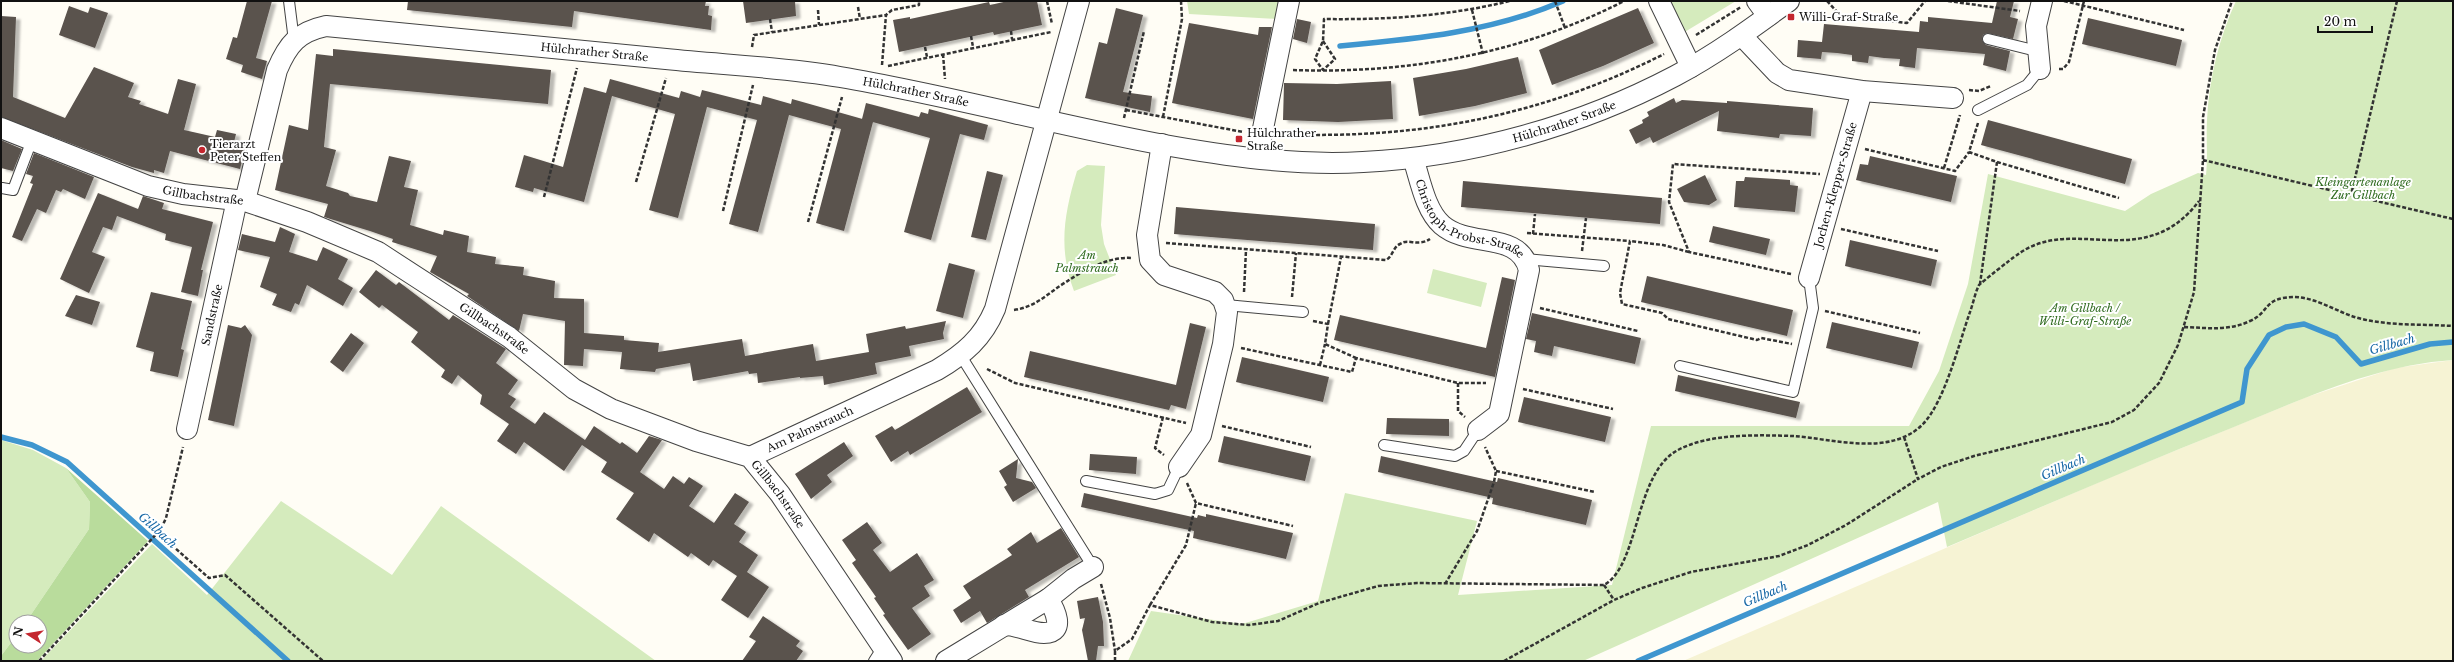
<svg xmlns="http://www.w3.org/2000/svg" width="2454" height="662" viewBox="0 0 2454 662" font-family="'Libre Baskerville',serif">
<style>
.farmland{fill:#f6f3d4}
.green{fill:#d5ebbd}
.forest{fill:#b9dc9c}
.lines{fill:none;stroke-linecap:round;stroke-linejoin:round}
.stream{stroke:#3f96cf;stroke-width:5.5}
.building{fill:#5a524d;filter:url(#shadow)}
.lane-casing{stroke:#444;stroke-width:12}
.street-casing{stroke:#444;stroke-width:22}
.path{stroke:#333;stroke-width:2.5;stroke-dasharray:4 2;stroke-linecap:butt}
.lane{stroke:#fff;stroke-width:10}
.street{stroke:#fff;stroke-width:20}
.poi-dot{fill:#c4262e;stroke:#fff;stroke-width:1.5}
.labels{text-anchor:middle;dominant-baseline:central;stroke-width:4;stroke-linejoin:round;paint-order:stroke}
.poi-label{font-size:11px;fill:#111;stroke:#fff;text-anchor:start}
.street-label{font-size:11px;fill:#111;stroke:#fff}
.park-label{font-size:11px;font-style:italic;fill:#2f6b1f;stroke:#fff}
.water-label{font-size:12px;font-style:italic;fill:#1768a6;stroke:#fff}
</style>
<defs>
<filter id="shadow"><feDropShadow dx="4.5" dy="2.5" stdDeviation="1" flood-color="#0004"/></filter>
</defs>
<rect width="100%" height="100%" fill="#fffdf5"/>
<path class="farmland" d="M 2453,360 L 2453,661 L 1683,661 L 2118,474 L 2307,397 L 2395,368 Z"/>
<path class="green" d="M 1187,1 L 1282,1 L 1278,19 L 1189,14 Z
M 1669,1 L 1736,1 L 1683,33 Z
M 2236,1 L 2453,1 L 2453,360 C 2375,365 2300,400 2229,429 C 2134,467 2041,507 1947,547 L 1938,502 L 1583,661 L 1128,661 L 1151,611 L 1242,624 L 1318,601 L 1345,493 L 1477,521 L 1458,595 L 1612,585 L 1651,426 L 1909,426 L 1939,371 L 1968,284 L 1988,174 L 2125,211 L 2151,194 L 2198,173 L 2206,175 C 2208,157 2206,138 2207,120 C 2209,79 2219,38 2236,1 Z
M 1087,165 L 1105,166 L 1101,225 L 1104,244 L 1116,275 L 1074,291 C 1058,249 1064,214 1077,171 Z
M 1433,269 L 1487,283 L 1481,307 L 1427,293 Z
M 1,440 L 33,450 L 66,468 L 90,502 L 89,529 L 26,622 L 16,622 L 16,636 L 1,656 Z
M 281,501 L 392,575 L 441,506 L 656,661 L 41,661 L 152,544 L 207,595 Z"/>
<path class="forest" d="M 66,468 L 148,541 L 37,661 L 1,661 L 1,656 L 16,636 L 16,646 L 40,646 L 40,622 L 26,622 L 89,529 L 90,502 Z"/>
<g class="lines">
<path class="stream" d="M 1340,46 C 1416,39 1492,32 1563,1
M 1,437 L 32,445 L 67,462 L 288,661
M 1638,661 L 2242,402 L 2247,369 L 2269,335 L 2286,327 L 2304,324 L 2336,337 L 2361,364 L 2430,344 L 2453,342"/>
</g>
<path class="building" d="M 247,1 L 272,1 L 256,58 L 267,61 L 262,79 L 241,72 L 243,65 L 226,59 L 233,37 L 237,38 Z
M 408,1 L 706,1 L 705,6 L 709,6 L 708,15 L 712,16 L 711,30 L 574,11 L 575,3 L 572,27 L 407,10 Z
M 743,1 L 795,1 L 796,16 L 746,23 Z
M 1008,1 L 1037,1 L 1042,25 L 994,35 L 993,32 L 899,52 L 893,20 L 910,17 L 910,19 L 989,2 L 990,5 Z
M 1997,1 L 2014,1 L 2010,17 L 2018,19 L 2013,39 L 1987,33 L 1983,35 L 1982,40 L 1986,45 L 2010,51 L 2006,71 L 1983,65 L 1985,54 L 1917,48 L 1915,68 L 1899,66 L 1900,59 L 1884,58 L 1869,56 L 1868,63 L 1852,61 L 1852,55 L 1837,53 L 1822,52 L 1821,59 L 1797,57 L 1798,40 L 1822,42 L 1824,24 L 1919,32 L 1920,21 L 1928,22 L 1928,17 L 1992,23 Z
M 69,6 L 88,13 L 90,7 L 108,13 L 95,48 L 59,35 Z
M 1116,8 L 1143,15 L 1123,92 L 1152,96 L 1150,112 L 1085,98 L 1099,42 L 1107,44 Z
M 1638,8 L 1654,43 L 1603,66 L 1552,85 L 1539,50 Z
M 1,16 L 16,17 L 13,97 L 65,118 L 94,67 L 134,83 L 128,97 L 141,101 L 139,104 L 168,114 L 178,79 L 196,84 L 184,130 L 215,137 L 217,130 L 236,134 L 234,142 L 246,145 L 240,169 L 170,151 L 164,173 L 154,170 L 154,173 L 132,167 L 1,117 Z
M 2088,18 L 2182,40 L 2176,66 L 2082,44 Z
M 1297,19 L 1311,22 L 1307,43 L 1293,39 Z
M 1189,23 L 1258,35 L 1259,27 L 1272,27 L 1253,119 L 1172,103 Z
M 333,49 L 551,70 L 548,104 L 330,84 L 324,147 L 336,150 L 326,186 L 348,193 L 350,196 L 377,202 L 389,156 L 411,161 L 404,187 L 418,190 L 410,225 L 443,235 L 444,230 L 469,236 L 467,252 L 496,257 L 495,264 L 524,267 L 523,275 L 555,281 L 554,298 L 584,299 L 584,333 L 624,336 L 624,340 L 659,343 L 658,352 L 742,339 L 745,356 L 813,344 L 816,361 L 869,352 L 866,334 L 905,326 L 906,329 L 946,321 L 943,333 L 944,339 L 909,346 L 911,356 L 875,363 L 877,374 L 824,385 L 823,376 L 800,378 L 800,377 L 758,383 L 757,373 L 749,374 L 748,371 L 693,381 L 690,363 L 656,369 L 655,372 L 620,369 L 622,352 L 584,349 L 583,366 L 564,365 L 565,321 L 523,314 L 519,331 L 467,296 L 469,294 L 430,272 L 437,256 L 392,242 L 393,239 L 370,231 L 324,217 L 328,204 L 275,190 L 289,125 L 308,130 L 316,54 L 333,56 Z
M 1518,57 L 1527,93 L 1475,106 L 1419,116 L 1413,78 L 1466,69 Z
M 610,79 L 679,98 L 681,91 L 700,97 L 702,90 L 761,105 L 763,96 L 791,104 L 792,99 L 873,122 L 844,231 L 816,223 L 841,129 L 789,115 L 758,232 L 729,224 L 757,120 L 707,107 L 678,218 L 649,210 L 675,114 L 612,96 L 584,202 L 534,188 L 533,192 L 515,187 L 524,155 L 563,167 L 584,87 L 606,93 Z
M 1391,81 L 1393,119 L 1338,122 L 1283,120 L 1284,83 L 1337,84 Z
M 1674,98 L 1676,103 L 1682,100 L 1727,103 L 1727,101 L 1813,108 L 1811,136 L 1780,134 L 1779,138 L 1717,131 L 1719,111 L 1653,143 L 1650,137 L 1636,144 L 1629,130 L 1643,123 L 1642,120 L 1649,116 L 1647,112 Z
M 866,103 L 919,117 L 921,112 L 928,114 L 929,109 L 988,125 L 984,140 L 960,134 L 931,240 L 904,232 L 930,138 L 862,119 Z
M 1988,120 L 2132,159 L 2125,184 L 1981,145 Z
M 1,140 L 22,149 L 13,171 L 1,168 Z
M 34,153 L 94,177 L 85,199 L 63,189 L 61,192 L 56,190 L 46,213 L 37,209 L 22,241 L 12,237 L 33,184 L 30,183 L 33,176 L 26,174 Z
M 1870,156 L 1957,176 L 1951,202 L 1856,180 L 1860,164 L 1868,165 Z
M 987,171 L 1003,175 L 986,240 L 971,237 Z
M 1705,175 L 1717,200 L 1709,205 L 1684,202 L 1677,189 Z
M 1745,177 L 1790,180 L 1790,185 L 1798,186 L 1795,212 L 1734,207 L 1736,181 L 1744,181 Z
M 1463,181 L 1662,198 L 1660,224 L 1461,207 Z
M 98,193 L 138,209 L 143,196 L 164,203 L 162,209 L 213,222 L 201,270 L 203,270 L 198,296 L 181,292 L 192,247 L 165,240 L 166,234 L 117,216 L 112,230 L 103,227 L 92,252 L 105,257 L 89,293 L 60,279 Z
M 1176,207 L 1375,224 L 1373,250 L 1174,234 Z
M 1713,226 L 1770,239 L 1766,255 L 1709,242 Z
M 280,227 L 295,234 L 289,252 L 317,261 L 323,247 L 348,259 L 338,279 L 353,288 L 343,306 L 307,285 L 299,305 L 295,303 L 291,312 L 272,305 L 277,294 L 260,287 L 270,257 L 238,250 L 242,234 L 275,242 Z
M 1850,240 L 1937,260 L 1931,286 L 1845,266 Z
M 949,263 L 975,270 L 963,318 L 936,311 Z
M 376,270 L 396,285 L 399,282 L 449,320 L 453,315 L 506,349 L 496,363 L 518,380 L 508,394 L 516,399 L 510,407 L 535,424 L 544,412 L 585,440 L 594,426 L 620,444 L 622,442 L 637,453 L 649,436 L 662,440 L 640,472 L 664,489 L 673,476 L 684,484 L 689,477 L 703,486 L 689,506 L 714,523 L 735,493 L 749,502 L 734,524 L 746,532 L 739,542 L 758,555 L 747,572 L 769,587 L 748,618 L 721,600 L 737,576 L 713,560 L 709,566 L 691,553 L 688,557 L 654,533 L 649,542 L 616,519 L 634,493 L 601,472 L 607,462 L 582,445 L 564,471 L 524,442 L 516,454 L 497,441 L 509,424 L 480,404 L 482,395 L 458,375 L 452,384 L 441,377 L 445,370 L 411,342 L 418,332 L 382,305 L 379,308 L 359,292 Z
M 1647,276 L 1793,310 L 1787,336 L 1641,302 Z
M 1502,277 L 1515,280 L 1495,377 L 1334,340 L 1340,315 L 1486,348 Z
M 151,292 L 192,301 L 181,349 L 184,350 L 178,377 L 150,371 L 154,352 L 136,347 Z
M 76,295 L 100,302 L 92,325 L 65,316 Z
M 1532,313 L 1641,338 L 1635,364 L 1554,346 L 1552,356 L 1534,352 L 1536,341 L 1526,339 Z
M 1832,322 L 1919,342 L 1912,368 L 1826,348 Z
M 1190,323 L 1206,327 L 1186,409 L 1171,405 L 1169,410 L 1024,377 L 1030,351 L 1176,385 Z
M 228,325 L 241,328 L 245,325 L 252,335 L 234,426 L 208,420 Z
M 351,333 L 364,343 L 343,372 L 330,362 Z
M 1242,357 L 1329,377 L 1323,402 L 1236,382 Z
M 1678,375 L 1800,402 L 1796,418 L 1675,391 Z
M 967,387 L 982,412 L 910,455 L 908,451 L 891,462 L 875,436 L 892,426 L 895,430 Z
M 1524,397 L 1611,417 L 1605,442 L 1518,422 Z
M 1387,418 L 1449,419 L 1449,436 L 1386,434 Z
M 1224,436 L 1311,456 L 1305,481 L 1218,462 Z
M 844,442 L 853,456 L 827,475 L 832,482 L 811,499 L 795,474 Z
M 1090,454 L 1137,457 L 1136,474 L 1089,470 Z
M 1381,456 L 1497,482 L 1498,478 L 1592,500 L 1586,525 L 1492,504 L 1493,498 L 1378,472 Z
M 1018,459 L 1016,478 L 1032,482 L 1036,488 L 1013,502 L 1004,487 L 1007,485 L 999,471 Z
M 1084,493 L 1197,518 L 1198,515 L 1206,517 L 1206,514 L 1293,533 L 1286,559 L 1193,538 L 1194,531 L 1081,507 Z
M 867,522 L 882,543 L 873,550 L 890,572 L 917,553 L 934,580 L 924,586 L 930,596 L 912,608 L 931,634 L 908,650 L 883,615 L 885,614 L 874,598 L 876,597 L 852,563 L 856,560 L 842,540 Z
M 1061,528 L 1079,557 L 1025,590 L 1029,597 L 987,623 L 980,611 L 961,623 L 953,610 L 971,598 L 963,586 L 1012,555 L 1007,549 L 1031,532 L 1037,543 Z
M 1098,597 L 1103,622 L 1104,646 L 1098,646 L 1096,661 L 1088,661 L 1082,630 L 1085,618 L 1080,619 L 1077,601 Z
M 763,616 L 800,641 L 796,646 L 803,651 L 796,661 L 742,661 L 756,641 L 749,637 Z"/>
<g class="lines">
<defs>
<path id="lane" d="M 289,1 L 294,41
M 1988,39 L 2037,51
M 1978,110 L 2027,85 L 2040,69
M 2,188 L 13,190 L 32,140
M 1525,259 L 1604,266
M 1226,305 L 1303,312
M 961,356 L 1093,567
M 1680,366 L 1793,392 L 1813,308 L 1809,278
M 1384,445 L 1455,456 L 1464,451 L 1478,430
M 1086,481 L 1155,494 L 1168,490 L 1179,467
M 874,661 L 883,647"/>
<g id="street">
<path d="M 1659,1 L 1691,67"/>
<path d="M 1757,1 L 1768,16"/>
<path d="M 1742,36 L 1777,73 L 1789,80 L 1862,91 L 1953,98"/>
<path d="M 2040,69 L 2036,26 L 2042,1"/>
<path id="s1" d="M 1,128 L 148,186 L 183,194 L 245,201 L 307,222 L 378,252 L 509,337 L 574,389 L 611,409 L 696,441 L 750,457 L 780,494 L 892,661"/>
<path d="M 1162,144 L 1147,235 L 1150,260 L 1164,275 L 1215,292 L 1223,300 L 1227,312 L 1223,344 L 1201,435 L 1179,467"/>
<path d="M 1257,158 L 1289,1"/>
<path id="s2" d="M 1413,158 C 1420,179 1425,210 1442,225 C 1470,249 1519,230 1529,270 L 1499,414 L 1478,430"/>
<path id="s3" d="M 245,201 L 277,70 C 288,44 298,32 326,26 C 440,37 553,48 666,59 C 724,65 783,67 840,77 C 947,95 1052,124 1159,144 C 1225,156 1296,166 1363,162 C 1470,157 1580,126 1675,76 C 1715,55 1752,28 1789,1"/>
<path id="s4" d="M 1809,278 L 1862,91"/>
<path id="s5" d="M 187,429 L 237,200"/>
<path id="s6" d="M 750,457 L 937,370 C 964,354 983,338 995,309 L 1079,1"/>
<path d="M 1004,625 C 1019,625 1031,633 1044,633 C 1067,633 1054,608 1048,599"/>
<path d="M 946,661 L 1048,599 L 1073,579 L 1093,567"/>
</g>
</defs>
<use href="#lane" class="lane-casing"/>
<use href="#street" class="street-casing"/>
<path class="path" d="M 1047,1 L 1052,24
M 1555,1 L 1565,28
M 1827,1 L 1840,15 L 1907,23 L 1925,1
M 1948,1 L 2020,11
M 2064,1 L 2184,30
M 2397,1 L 2351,195 L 2453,219
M 858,7 L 860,19
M 818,10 L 819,25
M 1472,10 L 1483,54
M 770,19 L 772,32
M 1011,31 L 1012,39
M 1696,35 L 1741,7
M 971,36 L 973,47
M 1323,41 L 1335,59 L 1323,70 L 1315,59 L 1323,41 L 1324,19 C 1387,20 1448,16 1510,1
M 752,47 L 754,35 L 886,15
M 925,47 L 927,57
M 943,54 L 945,79
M 882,65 L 886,15 L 892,10 L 919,5 L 919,1
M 888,66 L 1051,32
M 2059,69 L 2063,69 L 2069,62 L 2084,1
M 1293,70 C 1408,74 1521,54 1624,1
M 1969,90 L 1979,91 L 1991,86
M 1126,110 L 1243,132
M 1163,117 L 1182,19 L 1181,1
M 1124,118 L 1144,31
M 1978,123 L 1969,152 L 1997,162 L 1980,284
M 1280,134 C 1417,140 1542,116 1664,54
M 1865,149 L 1955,171 L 1969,152
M 2203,160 L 2351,195
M 1997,162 L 2119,198
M 1944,168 L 1960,115
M 636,182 L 666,78
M 544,197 L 577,68
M 723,211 L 753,85
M 808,222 L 842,97
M 1841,229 L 1938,251
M 1527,233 L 1630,241
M 1533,234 L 1535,214
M 1166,243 L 1386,260 C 1393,256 1393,247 1400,244 C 1408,238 1418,247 1430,239
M 1582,251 L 1586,218
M 1689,252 L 1663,245 L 1630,241 L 1620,293 L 1622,304 L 1662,313 L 1668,319 L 1757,340 L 1761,338 L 1792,344
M 1791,274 L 1689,252 L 1669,202 L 1673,164 L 1820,174
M 1244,292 L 1246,250
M 1292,297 L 1296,253
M 1540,308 L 1638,331
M 1014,310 C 1036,307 1048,293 1066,282 C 1084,270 1110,256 1132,258
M 1825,311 L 1920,333
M 1313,321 L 1328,324 L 1325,344 L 1356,358
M 1328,324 L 1341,257
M 2184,327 C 2208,328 2229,331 2250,321 C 2270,312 2263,298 2293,297 C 2318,297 2339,314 2362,319 C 2391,326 2423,324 2453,326
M 1241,348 L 1352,372 L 1356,358 L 1458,383 L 1486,383
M 1320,365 L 1325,344
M 987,369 L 1015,383 L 1186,423
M 1458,383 L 1458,411 L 1465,417
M 1523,389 L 1613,409
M 1163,417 L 1155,448 L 1164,455
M 1222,426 L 1311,447
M 1904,437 L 1918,479 L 1941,467 L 1974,456 L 2112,422 L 2134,410 L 2159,383 L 2178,345 L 2194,292 L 2203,160 L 2203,117 L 2215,50 L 2232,1
M 1496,471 L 1595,492
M 1187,483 L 1196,503 L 1293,526
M 158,533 L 209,578 L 225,575 L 323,661
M 1101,584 L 1110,618 L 1115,651
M 1445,584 L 1477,531 L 1494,482 L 1496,471 L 1485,447
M 1604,585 L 1614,600
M 1150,605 L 1186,545 L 1196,503
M 39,661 L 161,529 L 166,518 L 183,447
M 1115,661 L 1115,651 L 1132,639 L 1150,605 L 1212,622 L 1249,625 L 1278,621 L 1319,603 L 1378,586 L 1417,583 L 1604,585 C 1640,565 1634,473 1678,450 C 1710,433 1758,435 1794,436 C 1833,439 1891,457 1923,424 C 1945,401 1959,343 1970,312 C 1973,304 1975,293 1979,285 C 1981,283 2012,258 2017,255 C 2073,213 2143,275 2199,201
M 1504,661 L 1614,600 L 1642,588 L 1691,572 L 1779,556 L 1808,545 L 1846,525 L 1918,479"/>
<use href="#lane" class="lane"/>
<use href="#street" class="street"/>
</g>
<g class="poi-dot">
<rect x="1787" y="13" width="8" height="8" rx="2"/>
<rect x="1235" y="135" width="8" height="8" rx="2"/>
<circle cx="202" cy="150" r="4"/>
</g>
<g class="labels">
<g class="poi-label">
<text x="1799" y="17">Willi-Graf-Straße</text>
<text x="1247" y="133">Hülchrather<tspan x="1247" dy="13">Straße</tspan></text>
<text x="210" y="144">Tierarzt<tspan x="210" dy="13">Peter Steffen</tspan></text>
</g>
<g class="street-label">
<text stroke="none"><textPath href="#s3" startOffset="474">Hülchrather Straße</textPath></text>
<text stroke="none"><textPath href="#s3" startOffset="798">Hülchrather Straße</textPath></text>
<text stroke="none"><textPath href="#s3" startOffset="1458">Hülchrather Straße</textPath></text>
<text stroke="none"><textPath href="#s4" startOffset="97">Jochen-Klepper-Straße</textPath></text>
<text stroke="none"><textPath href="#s1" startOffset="214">Gillbachstraße</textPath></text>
<text stroke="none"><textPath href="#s2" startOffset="92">Christoph-Probst-Straße</textPath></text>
<text stroke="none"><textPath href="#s5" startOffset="117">Sandstraße</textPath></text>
<text stroke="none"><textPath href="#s1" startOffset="538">Gillbachstraße</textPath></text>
<text stroke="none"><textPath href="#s6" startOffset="66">Am Palmstrauch</textPath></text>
<text stroke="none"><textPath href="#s1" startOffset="874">Gillbachstraße</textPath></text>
</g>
<g class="park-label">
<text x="2363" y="182">Kleingartenanlage<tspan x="2363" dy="13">Zur Gillbach</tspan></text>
<text x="1087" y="255">Am<tspan x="1087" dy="13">Palmstrauch</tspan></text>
<text x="2085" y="308">Am Gillbach /<tspan x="2085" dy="13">Willi-Graf-Straße</tspan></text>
</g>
<g class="water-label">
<text transform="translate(2392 344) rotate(-16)">Gillbach</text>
<text transform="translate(2063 467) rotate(-23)">Gillbach</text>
<text transform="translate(158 530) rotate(42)">Gillbach</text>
<text transform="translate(1765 594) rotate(-23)">Gillbach</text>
</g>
</g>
<rect width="2454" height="662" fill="none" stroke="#111111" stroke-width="4"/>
<g transform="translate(28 634) rotate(282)"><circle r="19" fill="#ffffff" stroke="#a0a0a0"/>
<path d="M0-3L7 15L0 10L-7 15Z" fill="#c4262e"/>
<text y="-6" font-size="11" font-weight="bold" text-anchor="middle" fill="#111111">N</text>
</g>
<path d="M2318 26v6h54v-6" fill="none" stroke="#111111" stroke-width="2"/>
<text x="2324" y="26" font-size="12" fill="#111111" stroke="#ffffff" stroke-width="3" paint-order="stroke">20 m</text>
</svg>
